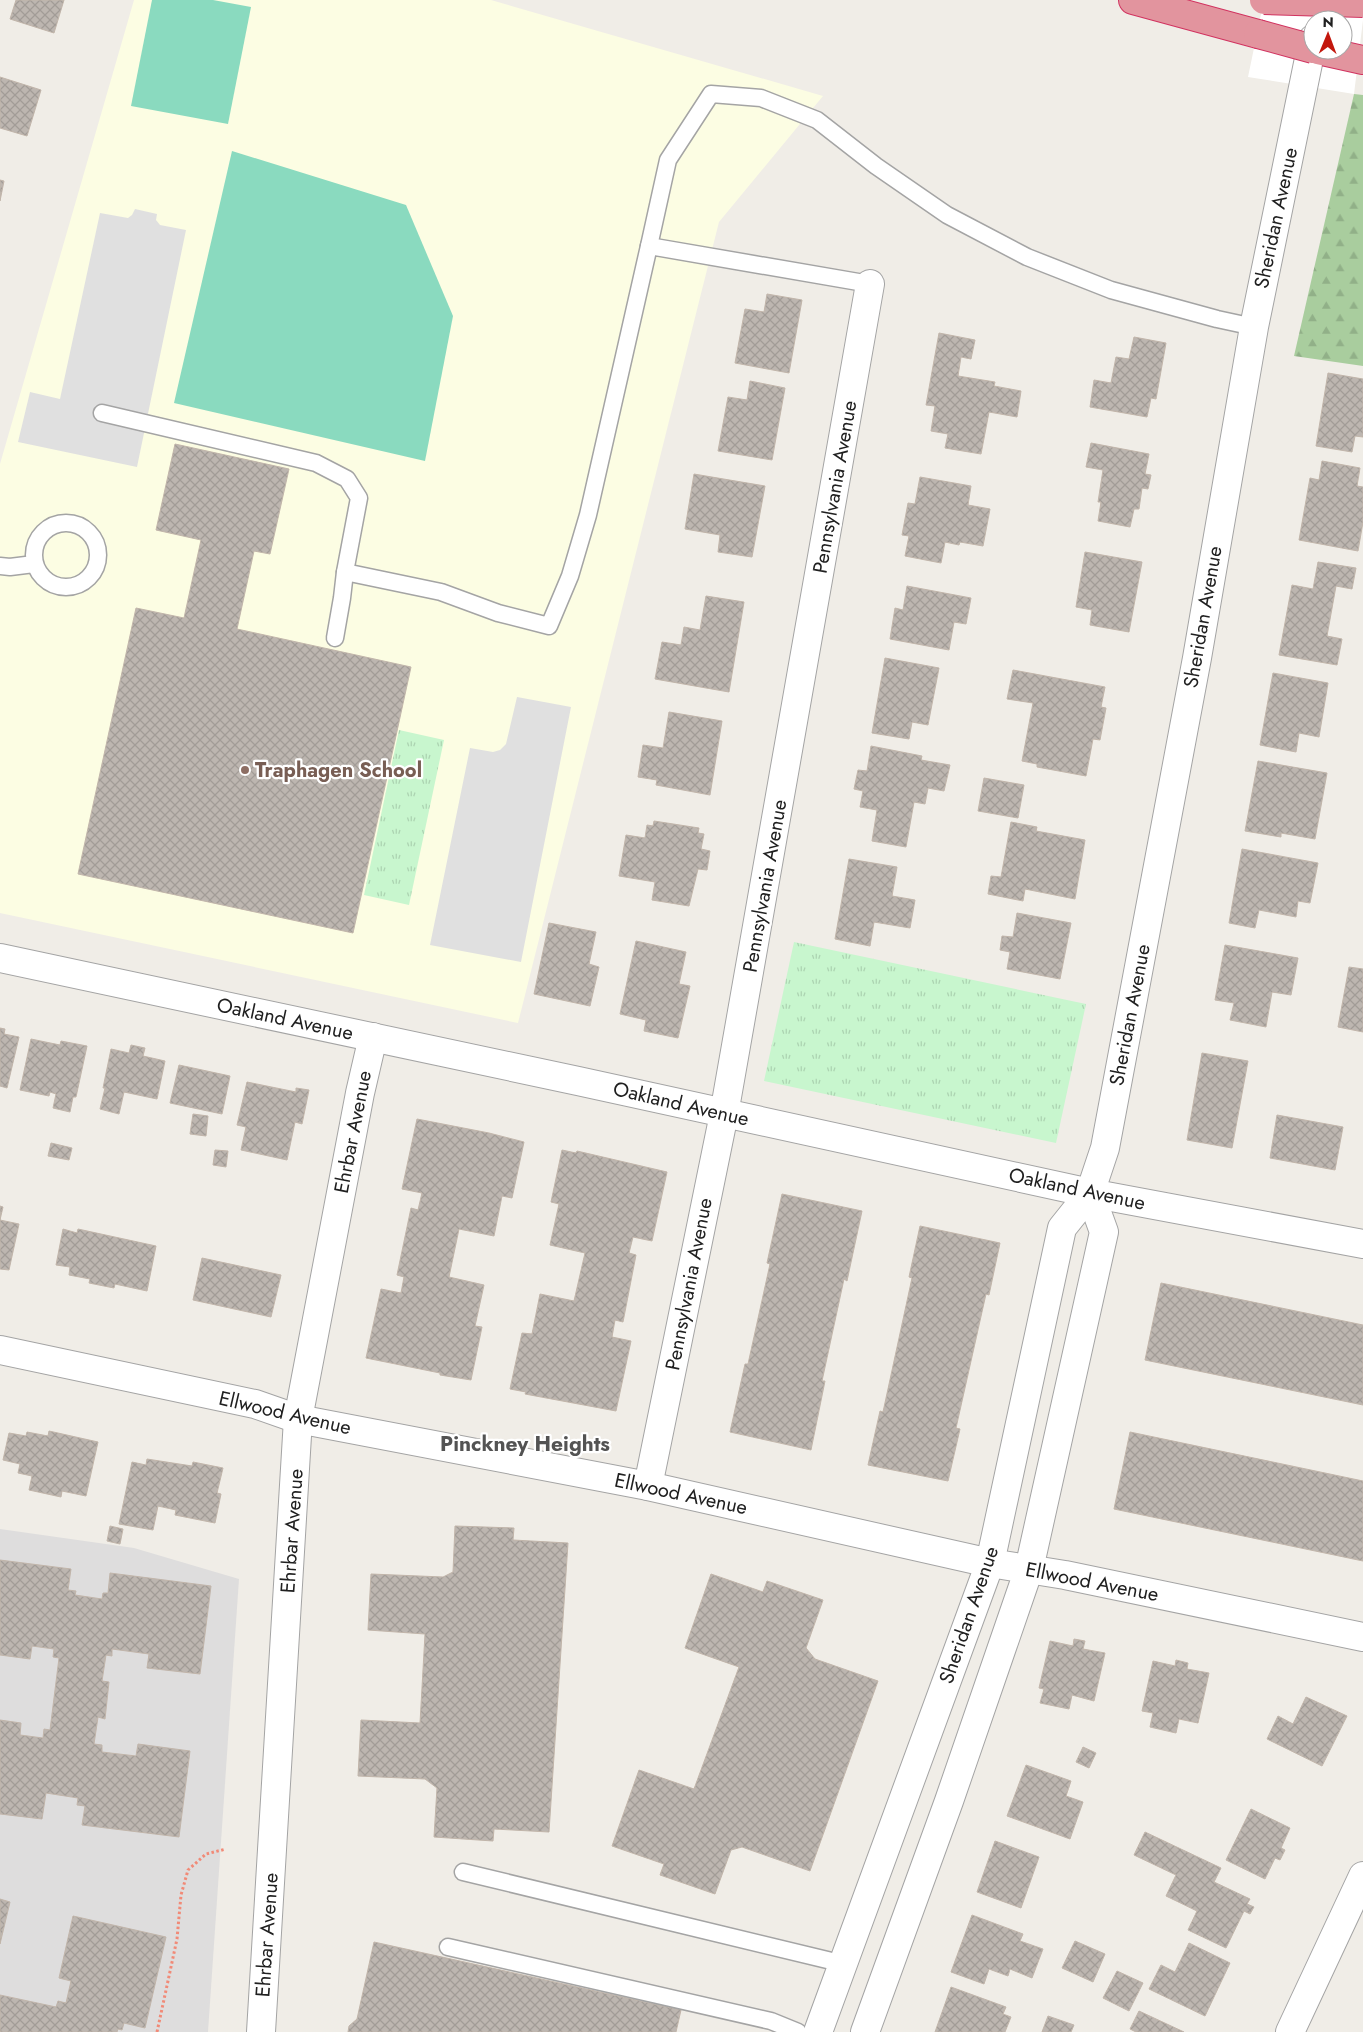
<svg xmlns="http://www.w3.org/2000/svg" width="1363" height="2032" font-family="Jost,sans-serif">
<style>
.residential{fill:#dedddd}
.education{fill:#fcfde3}
.forest{fill:url(#forest-firs)}
.park{fill:url(#park-tufts)}
.pitch{fill:#8adabf}
.parking{fill:#e0e0e0}
.pier{fill:#fff;fill-rule:evenodd}
.building{fill:url(#building-cross-hatch);stroke:#c1b5aa}
.lines{fill:none;stroke-linecap:round;stroke-linejoin:round}
.service-casing{stroke:#a4a4a4;stroke-width:19}
.minor-casing{stroke:#a4a4a4;stroke-width:30}
.tertiary-casing{stroke:#a4a4a4;stroke-width:30}
.motorway-casing{stroke:#d1325f;stroke-width:30}
.path{stroke:#f18a77;stroke-width:3;stroke-dasharray:2.5 2.5;stroke-linecap:butt}
.service{stroke:#fff;stroke-width:16}
.minor{stroke:#fff;stroke-width:28}
.tertiary{stroke:#fff;stroke-width:28}
.motorway{stroke:#e2949e;stroke-width:28}
.motorway-bridge-casing{stroke:#d1325f;stroke-width:30;stroke-linecap:butt}
.motorway-bridge{stroke:#e2949e;stroke-width:28}
.education-dot{fill:#8d6e63;stroke:#fff;stroke-width:2}
.labels{text-anchor:middle;dominant-baseline:central;stroke-width:4.5;stroke-linejoin:round;paint-order:stroke}
.street-label{font-size:20px;fill:#202020;stroke:#fff}
.education-label{font-size:20px;font-weight:bold;fill:#785e54;stroke:#fff;text-anchor:start}
.neighbourhood-label{font-size:21px;font-weight:bold;fill:#535353;stroke:#fff}
</style>
<defs>
<pattern id="forest-firs" width="22" height="20" patternUnits="userSpaceOnUse" patternTransform="scale(1.25)"><rect width="22" height="20" fill="#a9cd9e"/><path d="M5 1l3.5 6h-7zM16 11l3.5 6h-7z" fill="#91b088"/></pattern>
<pattern id="park-tufts" width="24" height="20" patternUnits="userSpaceOnUse" patternTransform="scale(1.25)"><rect width="24" height="20" fill="#c8f6ce"/><path d="M3 7l-1-3M5 7V3M7 7l1-3M15 17l-1-3M17 17v-4M19 17l1-3" fill="none" stroke="#acd3b1"/></pattern>
<pattern id="building-cross-hatch" width="8" height="8" patternUnits="userSpaceOnUse" patternTransform="scale(1.25)"><rect width="8" height="8" fill="#bdb6b0"/><path d="M0 0l8 8M0 8l8-8" fill="none" stroke="#a29c97"/></pattern>
</defs>
<rect width="100%" height="100%" fill="#f0ede7"/>
<polygon class="residential" points="0,1529 134,1548 239,1579 208,2032 0,2032"/>
<polygon class="education" points="134,0 491,0 823,96 719,222 518,1023 0,913 0,464"/>
<polygon class="forest" points="1354,94 1363,95 1363,366 1294,356"/>
<g class="park">
<polygon points="399,730 444,740 409,905 364,895"/>
<polygon points="794,942 1086,1004 1056,1143 764,1081"/>
</g>
<g class="pitch">
<polygon points="152,0 213,0 251,7 228,124 131,106"/>
<polygon points="232,151 406,205 453,316 425,461 174,403"/>
</g>
<g class="parking">
<polygon points="135,209 157,214 156,220 160,225 186,230 137,467 18,442 30,392 60,399 100,213 128,218 132,215"/>
<polygon points="517,697 571,707 521,962 430,945 470,748 493,752 500,750 506,744"/>
</g>
<path class="pier" d="M 1264,0 L 1363,0 L 1363,20 L 1354,94 L 1248,77 ZM 1313,20 L 1343,20 L 1343,50 L 1313,50 Z"/>
<g class="building">
<polygon points="16,0 64,0 54,33 10,19"/>
<polygon points="0,77 41,90 27,136 0,128"/>
<polygon points="0,180 4,181 0,201"/>
<polygon points="767,294 802,300 789,373 735,363 745,309 764,312"/>
<polygon points="939,333 975,340 971,359 961,357 958,376 995,382 994,386 1021,391 1017,417 989,412 981,454 945,448 948,434 931,431 935,406 926,405"/>
<polygon points="1134,337 1166,343 1156,399 1151,398 1147,417 1090,407 1094,380 1111,383 1116,357 1129,359"/>
<polygon points="1328,373 1363,379 1363,437 1355,436 1352,452 1316,446"/>
<polygon points="750,381 785,388 772,460 718,451 728,397 747,400"/>
<polygon points="1091,443 1149,454 1145,474 1151,475 1148,489 1142,488 1139,509 1134,509 1130,527 1098,521 1101,502 1098,502 1103,470 1086,467"/>
<polygon points="175,444 289,469 270,554 254,551 237,629 411,667 353,933 78,874 136,608 184,618 201,540 156,530"/>
<polygon points="1322,461 1360,468 1357,486 1363,487 1363,522 1358,551 1299,540 1310,478 1319,480"/>
<polygon points="694,474 765,486 752,557 718,552 720,535 685,529"/>
<polygon points="920,477 971,486 968,505 990,509 983,546 960,542 959,545 945,542 941,563 905,556 909,536 902,535 908,503 915,504"/>
<polygon points="1085,552 1142,562 1129,632 1090,625 1092,610 1076,607"/>
<polygon points="1318,562 1356,568 1352,589 1336,586 1327,636 1342,639 1337,665 1279,655 1292,585 1313,589"/>
<polygon points="907,586 971,598 966,624 954,622 949,650 890,639 895,608 903,610"/>
<polygon points="706,596 744,602 729,692 655,679 662,642 681,645 684,627 700,630"/>
<polygon points="885,658 939,668 928,725 912,722 909,739 872,733"/>
<polygon points="1013,670 1105,687 1101,707 1106,708 1100,740 1093,739 1086,776 1037,767 1037,764 1022,761 1033,703 1007,699"/>
<polygon points="1273,673 1328,683 1319,737 1299,733 1296,752 1260,745"/>
<polygon points="669,712 722,721 710,795 656,785 657,780 638,777 643,745 663,748"/>
<polygon points="871,746 922,756 921,760 950,765 944,791 928,788 925,804 914,802 906,847 872,841 877,810 860,807 863,791 854,789 858,770 867,771"/>
<polygon points="1258,761 1327,773 1315,839 1281,833 1281,837 1245,831"/>
<polygon points="984,778 1024,785 1018,818 978,811"/>
<polygon points="654,821 699,828 698,833 704,834 701,849 710,851 707,870 698,869 689,906 652,900 655,882 619,876 626,835 645,838 647,825 653,826"/>
<polygon points="1011,822 1037,827 1036,831 1085,840 1075,899 1025,889 1023,901 988,894 991,876 1001,877"/>
<polygon points="1242,849 1318,863 1310,903 1298,901 1296,917 1259,910 1255,928 1229,923"/>
<polygon points="849,859 897,867 892,896 915,900 910,928 874,922 870,946 835,939"/>
<polygon points="1017,913 1071,923 1060,979 1007,969 1010,952 1000,950 1002,936 1013,937"/>
<polygon points="549,923 596,932 589,964 599,967 590,1006 534,994"/>
<polygon points="636,941 686,952 679,984 690,986 678,1038 644,1031 646,1020 620,1014"/>
<polygon points="1225,945 1298,958 1291,995 1272,992 1266,1027 1230,1020 1234,1003 1215,1000"/>
<polygon points="1349,967 1363,969 1363,1032 1338,1027"/>
<polygon points="0,1028 5,1029 4,1034 19,1037 7,1088 0,1086"/>
<polygon points="31,1039 60,1045 61,1041 87,1046 76,1097 73,1097 70,1112 53,1108 56,1094 50,1092 49,1096 20,1090"/>
<polygon points="131,1045 145,1048 143,1056 165,1061 157,1099 124,1092 119,1114 100,1109 105,1088 103,1088 111,1049 129,1053"/>
<polygon points="1202,1053 1248,1061 1232,1148 1187,1140"/>
<polygon points="179,1065 230,1076 222,1114 170,1103"/>
<polygon points="247,1082 296,1092 296,1088 309,1090 302,1124 295,1122 287,1160 241,1150 246,1127 237,1125"/>
<polygon points="193,1114 208,1116 206,1136 190,1134"/>
<polygon points="1277,1115 1343,1127 1335,1170 1270,1158"/>
<polygon points="417,1119 489,1133 524,1142 512,1198 502,1196 494,1236 459,1229 449,1277 484,1285 475,1326 482,1327 471,1380 440,1375 440,1373 366,1358 381,1289 401,1293 404,1277 397,1275 411,1208 418,1210 422,1193 402,1189"/>
<polygon points="51,1143 72,1148 69,1160 48,1156"/>
<polygon points="215,1150 228,1151 226,1167 213,1165"/>
<polygon points="562,1150 576,1153 577,1151 667,1172 652,1241 633,1237 629,1253 636,1255 623,1322 615,1320 612,1337 631,1341 616,1411 525,1394 526,1392 510,1389 522,1333 532,1334 540,1294 574,1301 585,1253 550,1245 559,1204 551,1202"/>
<polygon points="782,1194 862,1211 847,1281 844,1279 822,1381 825,1381 811,1450 730,1432 745,1364 748,1364 770,1264 767,1263"/>
<polygon points="0,1206 3,1207 0,1220 19,1224 9,1270 0,1269"/>
<polygon points="920,1226 1000,1243 989,1295 986,1294 956,1428 960,1429 948,1481 868,1465 880,1411 883,1412 912,1278 909,1277"/>
<polygon points="63,1229 77,1233 78,1229 156,1246 147,1291 115,1284 114,1288 89,1283 90,1279 69,1275 70,1267 56,1265"/>
<polygon points="202,1258 281,1275 271,1317 193,1300"/>
<polygon points="1161,1283 1363,1325 1363,1405 1145,1360"/>
<polygon points="49,1431 98,1442 86,1496 62,1491 61,1497 29,1490 32,1476 18,1473 20,1464 3,1460 9,1433 26,1436 27,1432 48,1436"/>
<polygon points="1130,1432 1363,1481 1363,1561 1114,1509"/>
<polygon points="147,1459 192,1466 193,1462 223,1468 217,1493 221,1494 215,1523 175,1515 176,1510 158,1506 153,1530 119,1524 132,1462 146,1465"/>
<polygon points="110,1526 123,1529 120,1544 107,1541"/>
<polygon points="455,1526 514,1528 513,1540 568,1543 549,1832 494,1829 493,1841 434,1837 437,1788 425,1779 358,1776 361,1720 420,1723 425,1634 368,1630 371,1574 443,1577 453,1572"/>
<polygon points="0,1560 71,1569 68,1590 76,1591 75,1595 102,1599 103,1593 108,1593 110,1573 211,1586 200,1674 147,1668 149,1654 112,1649 112,1656 106,1655 102,1681 109,1682 105,1719 98,1717 94,1744 102,1745 102,1752 136,1756 138,1744 190,1751 179,1837 82,1825 85,1806 77,1805 78,1798 46,1793 42,1819 0,1814 0,1720 21,1723 20,1735 43,1738 44,1729 50,1730 59,1658 53,1657 54,1649 32,1646 30,1659 0,1655"/>
<polygon points="711,1574 763,1592 767,1581 823,1600 806,1648 815,1659 878,1681 810,1871 742,1847 731,1850 715,1894 660,1875 664,1864 612,1846 639,1770 694,1789 739,1667 685,1648"/>
<polygon points="1074,1639 1085,1641 1083,1649 1105,1653 1094,1701 1072,1695 1069,1709 1040,1703 1044,1689 1039,1688 1050,1641 1073,1646"/>
<polygon points="1176,1660 1188,1663 1187,1669 1209,1673 1198,1723 1179,1719 1176,1733 1150,1727 1153,1713 1142,1711 1153,1661 1175,1666"/>
<polygon points="1306,1697 1347,1716 1322,1766 1267,1739 1278,1716 1293,1724"/>
<polygon points="1083,1747 1096,1753 1089,1768 1076,1762"/>
<polygon points="1026,1765 1071,1781 1066,1796 1083,1802 1070,1839 1007,1816"/>
<polygon points="1251,1809 1290,1828 1281,1848 1285,1850 1280,1860 1275,1858 1265,1879 1226,1860"/>
<polygon points="1145,1832 1221,1868 1214,1882 1250,1899 1247,1904 1254,1907 1250,1914 1244,1911 1226,1948 1188,1930 1197,1911 1166,1896 1176,1875 1134,1855"/>
<polygon points="995,1841 1039,1857 1021,1908 977,1892"/>
<polygon points="0,1899 10,1902 0,1944"/>
<polygon points="972,1915 1023,1934 1020,1941 1043,1949 1032,1978 1010,1969 1008,1976 989,1969 984,1984 951,1972"/>
<polygon points="73,1916 166,1937 145,2028 124,2023 122,2030 118,2029 117,2032 0,2032 0,1995 56,2007 58,2001 66,2003 71,1981 59,1978"/>
<polygon points="1075,1941 1105,1954 1093,1982 1062,1968"/>
<polygon points="374,1942 681,2010 676,2032 348,2032 349,2026 357,2019"/>
<polygon points="1189,1943 1230,1963 1205,2016 1149,1989 1161,1965 1175,1972"/>
<polygon points="1117,1971 1143,1983 1129,2011 1103,1998"/>
<polygon points="951,1987 1006,2007 1003,2014 1011,2017 1005,2032 935,2032"/>
<polygon points="1139,2011 1184,2032 1136,2032 1130,2029"/>
<polygon points="1048,2016 1074,2025 1071,2032 1042,2032"/>
</g>
<g class="lines">
<defs>
<g id="service">
<polyline points="649,246 668,160 711,94 761,98 817,120 876,166 947,215 1027,257 1111,290 1217,319 1254,327"/>
<polyline points="102,413 316,463 347,479 359,498 345,572 441,592 498,613 549,626 570,576 588,515 649,246 870,284"/>
<circle cx="66" cy="555" r="32"/>
<polyline points="0,566 10,567 34,564"/>
<polyline points="335,638 342,598 345,572"/>
<polyline points="463,1872 844,1964"/>
<polyline points="448,1947 771,2021 798,2032"/>
</g>
<g id="minor">
<polyline points="0,958 578,1081 1090,1193 1363,1244"/>
<polyline points="0,1350 255,1404 298,1419 648,1486 990,1563 1065,1575 1363,1637"/>
<polyline points="648,1486 724,1114 870,284"/>
<polyline points="261,2032 298,1419 360,1093 373,1037"/>
<polyline points="1290,2032 1363,1876"/>
</g>
<g id="tertiary">
<polyline points="818,2032 990,1563 1062,1228 1090,1193 1105,1148 1197,658 1254,327 1313,39"/>
<polyline points="865,2032 949,1801 1029,1569 1104,1232 1090,1193"/>
</g>
<g id="motorway">
<polyline points="1133,0 1258,34"/>
<polyline points="1318,50 1363,60"/>
</g>
</defs>
<use href="#service" class="service-casing"/>
<use href="#minor" class="minor-casing"/>
<use href="#tertiary" class="tertiary-casing"/>
<use href="#motorway" class="motorway-casing"/>
<polyline class="path" points="157,2032 177,1939 181,1895 188,1870 206,1854 226,1849"/>
<use href="#service" class="service"/>
<use href="#minor" class="minor"/>
<use href="#tertiary" class="tertiary"/>
<use href="#motorway" class="motorway"/>
<defs>
<g id="motorway-bridge">
<polyline points="1264,0 1363,3"/>
<polyline points="1258,34 1313,49"/>
</g>
</defs>
<use href="#motorway-bridge" class="motorway-bridge-casing"/>
<use href="#motorway-bridge" class="motorway-bridge"/>
</g>
<circle class="education-dot" cx="245" cy="770" r="5"/>
<g class="labels">
<g class="street-label">
<text transform="translate(1276 218) rotate(-78)">Sheridan Avenue</text>
<text transform="translate(835 487) rotate(-80)">Pennsylvania Avenue</text>
<text transform="translate(1203 617) rotate(-80)">Sheridan Avenue</text>
<text transform="translate(765 886) rotate(-80)">Pennsylvania Avenue</text>
<text transform="translate(1130 1015) rotate(-79)">Sheridan Avenue</text>
<text transform="translate(285 1019) rotate(12)">Oakland Avenue</text>
<text transform="translate(681 1104) rotate(13)">Oakland Avenue</text>
<text transform="translate(353 1132) rotate(-79)">Ehrbar Avenue</text>
<text transform="translate(1077 1189) rotate(12)">Oakland Avenue</text>
<text transform="translate(689 1284) rotate(-79)">Pennsylvania Avenue</text>
<text transform="translate(285 1413) rotate(13)">Ellwood Avenue</text>
<text transform="translate(681 1494) rotate(12)">Ellwood Avenue</text>
<text transform="translate(292 1531) rotate(-86)">Ehrbar Avenue</text>
<text transform="translate(1092 1582) rotate(11)">Ellwood Avenue</text>
<text transform="translate(969 1615) rotate(-71)">Sheridan Avenue</text>
<text transform="translate(267 1935) rotate(-86)">Ehrbar Avenue</text>
</g>
<g class="education-label">
<text x="255" y="770">Traphagen School</text>
</g>
<g class="neighbourhood-label">
<text x="525" y="1444">Pinckney Heights</text>
</g>
</g>
<g transform="translate(1328 35) rotate(1)"><circle r="24" fill="#ffffff" stroke="#a6a6a6"/>
<path d="M0-4L9 19L0 12L-9 19Z" fill="#c3170d"/>
<text y="-8" font-size="14" font-weight="bold" text-anchor="middle" fill="#202020">N</text>
</g>
</svg>
